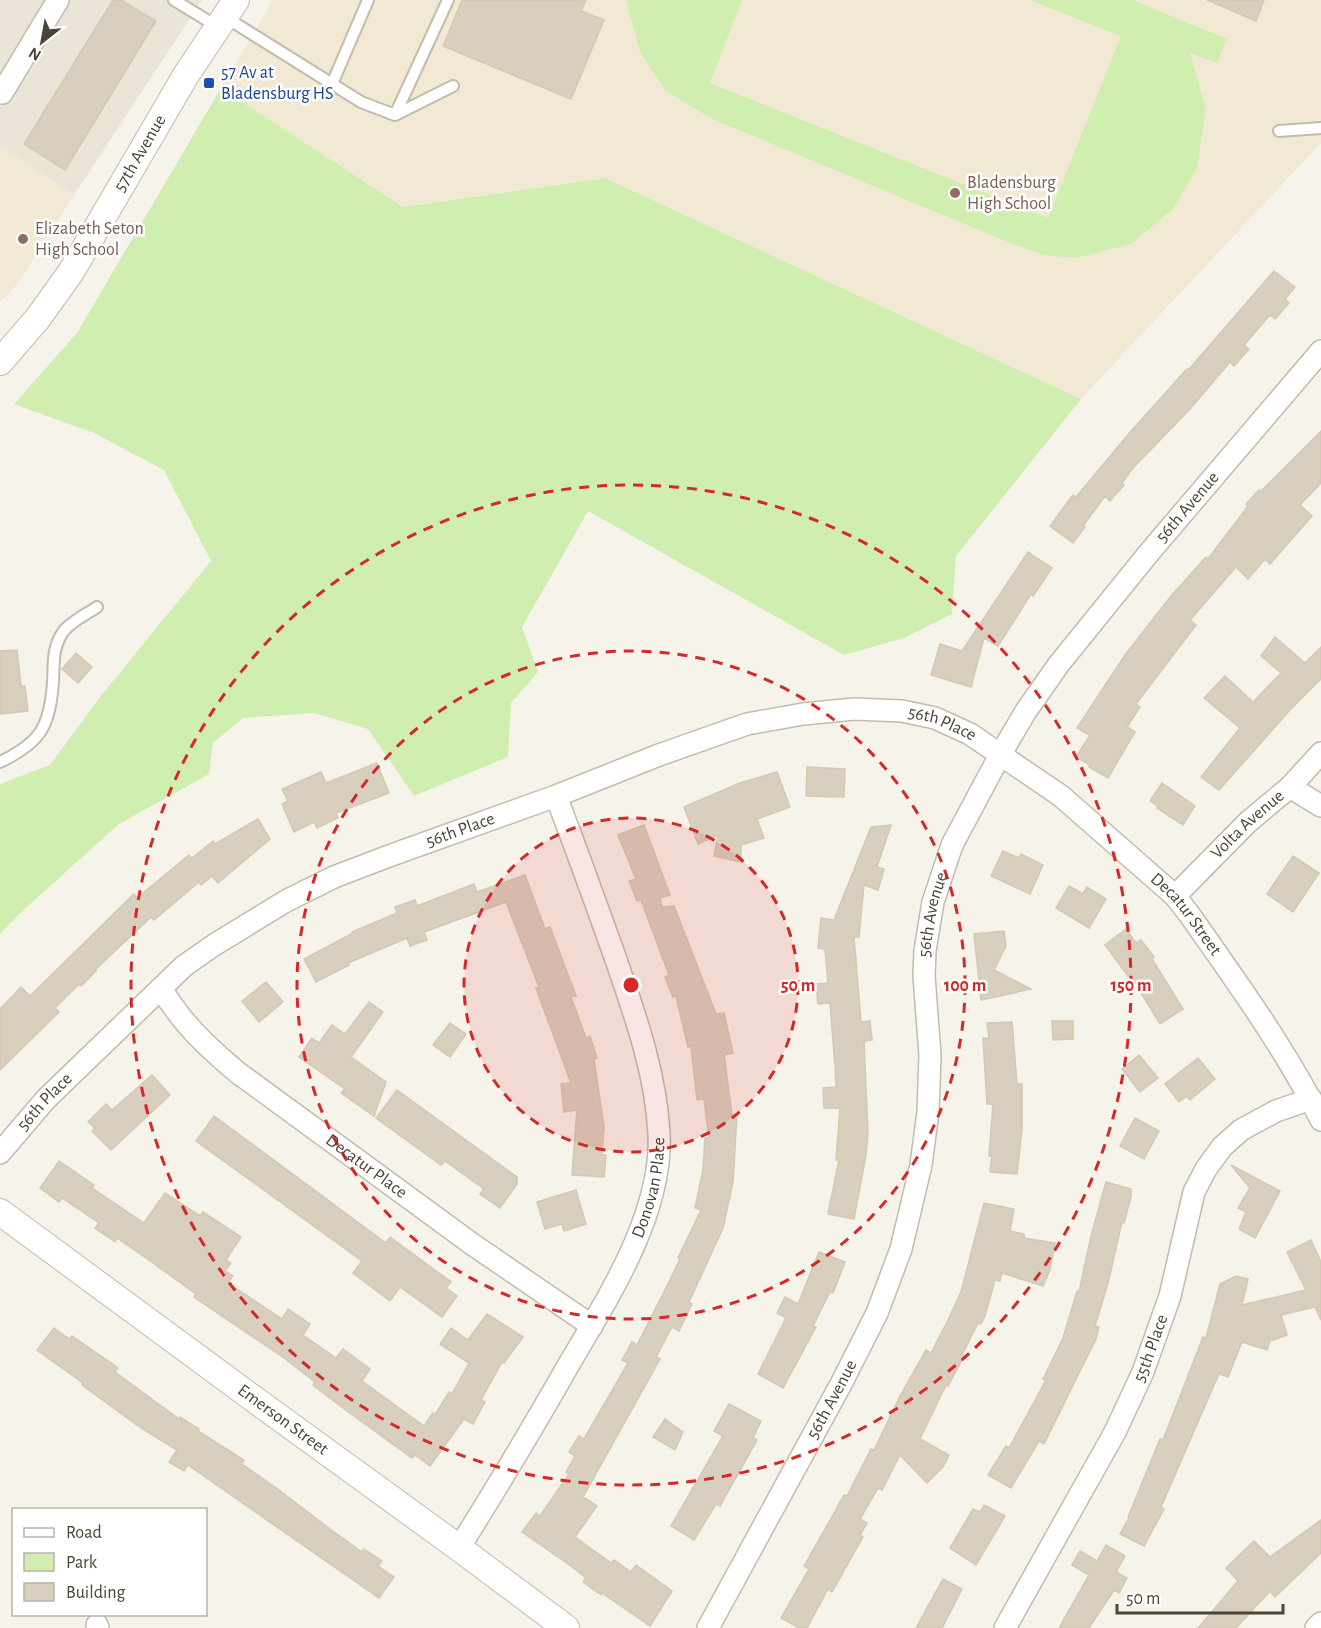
<svg xmlns="http://www.w3.org/2000/svg" width="1321" height="1628" font-family="'Alegreya Sans',sans-serif">
<style>
.residential{fill:#ebe5d8}
.education{fill:#f1e9d4}
.green{fill:#d1eeb1}
.building{fill:#d9cfbf;stroke:#d5c8b1;stroke-width:1.5}
.lines{fill:none;stroke-linecap:round;stroke-linejoin:round}
.service-casing{stroke:#c3bbac;stroke-width:14}
.minor-casing{stroke:#c3bbac;stroke-width:24}
.tertiary-casing{stroke:#c3bbac;stroke-width:28}
.service{stroke:#fff;stroke-width:10}
.minor{stroke:#fff;stroke-width:21}
.tertiary{stroke:#fff;stroke-width:26}
.ring{fill:none;stroke:#d62828;stroke-width:3;stroke-dasharray:10 8}
.transit-dot{fill:#1a4fb4;stroke:#fff;stroke-width:2}
.education-dot{fill:#8d6e63;stroke:#fff;stroke-width:2}
.labels{text-anchor:middle;dominant-baseline:central;stroke-width:5;stroke-linejoin:round;paint-order:stroke}
.transit-label{font-size:18px;fill:#164399;stroke:#fff;text-anchor:start}
.street-label{font-size:18px;fill:#4c4437;stroke:#fff}
.education-label{font-size:18px;fill:#785e54;stroke:#fff;text-anchor:start}
.centre{fill:#d62828;stroke:#fff;stroke-width:3}
.ring-label{font-size:18px;text-anchor:middle;font-weight:bold;fill:#d62828;stroke:#fff;stroke-width:5;stroke-linejoin:round;paint-order:stroke}
</style>
<rect width="100%" height="100%" fill="#f6f3eb"/>
<polygon class="residential" points="0,0 202,0 74,195 0,146"/>
<g class="education">
<polygon points="273,0 1321,0 1321,143 1081,399 605,178 403,207 221,88"/>
<polygon points="0,146 74,195 18,283 0,302"/>
</g>
<g class="green">
<polygon points="626,0 742,0 710,83 1048,218 1121,36 1030,0 1133,0 1227,39 1217,63 1190,53 1206,109 1197,167 1174,208 1131,244 1077,258 1043,255 1015,245 712,119 666,91 640,52"/>
<polygon points="221,88 403,207 605,178 1081,399 956,556 952,614 904,638 844,655 588,511 522,627 538,672 511,703 508,757 414,796 368,729 314,713 243,718 213,743 209,774 119,824 18,915 0,934 0,784 50,765 100,697 211,561 164,470 94,433 14,404 77,333"/>
</g>
<g class="building">
<polygon points="113,0 121,0 156,21 65,170 24,144"/>
<polygon points="462,0 586,0 581,11 604,20 571,99 443,46"/>
<polygon points="1207,0 1264,0 1256,21"/>
<polygon points="1274,271 1295,287 1285,299 1289,303 1275,319 1270,315 1244,345 1249,349 1234,366 1230,362 1190,409 1133,468 1122,483 1124,485 1110,501 1105,496 1083,526 1085,527 1073,543 1050,526 1073,495 1076,497 1132,430 1186,370 1190,368"/>
<polygon points="1321,431 1321,483 1300,505 1312,516 1270,564 1265,559 1248,579 1236,567 1190,620 1196,625 1136,704 1140,707 1127,727 1135,732 1108,778 1089,767 1090,765 1076,757 1090,735 1077,728 1125,655 1171,596 1206,557 1208,559 1248,506 1246,504 1259,490 1261,491"/>
<polygon points="1028,552 1052,568 1033,596 1031,594 998,646 984,638 971,687 931,675 940,644 962,651"/>
<polygon points="1275,637 1305,663 1321,647 1321,679 1290,710 1219,790 1201,777 1240,728 1204,698 1225,676 1253,702 1281,673 1261,656"/>
<polygon points="17,650 21,686 25,686 28,711 0,714 0,651"/>
<polygon points="76,653 92,667 78,683 62,669"/>
<polygon points="377,763 389,793 336,813 338,818 317,828 314,822 294,832 282,804 288,801 282,789 321,772 326,783"/>
<polygon points="807,767 845,769 844,797 806,796"/>
<polygon points="777,772 790,807 757,819 764,838 741,845 741,862 714,856 718,835 698,844 684,807 740,783"/>
<polygon points="1162,783 1195,806 1183,825 1157,808 1159,807 1150,801"/>
<polygon points="258,819 270,839 218,883 212,876 201,885 199,882 154,920 151,917 95,970 96,971 81,986 79,984 55,1008 59,1012 0,1070 0,1009 21,987 30,996 134,894 137,898 189,855 192,858 213,841 215,844"/>
<polygon points="644,825 670,895 660,898 662,907 674,906 716,1014 724,1013 733,1053 724,1055 732,1115 737,1114 733,1182 723,1228 689,1302 692,1304 679,1331 672,1327 656,1357 660,1359 583,1497 597,1506 575,1537 611,1563 614,1560 631,1572 636,1565 672,1591 650,1626 602,1593 601,1595 583,1582 586,1578 571,1566 522,1532 536,1513 540,1516 569,1474 566,1472 575,1456 569,1452 579,1436 584,1439 628,1363 622,1360 632,1342 637,1345 670,1280 680,1259 678,1258 701,1210 695,1208 703,1170 705,1138 709,1138 704,1099 697,1100 691,1046 688,1047 676,996 673,997 665,977 669,975 641,900 637,901 629,881 636,879 618,835"/>
<polygon points="891,825 877,867 884,869 878,890 864,885 859,937 854,937 861,1022 870,1021 872,1040 864,1041 868,1133 866,1155 854,1219 828,1214 839,1160 836,1160 840,1108 824,1108 823,1088 836,1087 835,1066 830,1003 818,1004 816,984 828,983 825,949 818,948 821,918 834,920 871,827"/>
<polygon points="1003,851 1019,858 1021,854 1043,865 1030,894 991,876"/>
<polygon points="1293,856 1319,873 1293,912 1267,894"/>
<polygon points="525,875 545,929 550,927 576,996 571,997 586,1038 590,1036 597,1058 594,1059 604,1127 602,1155 606,1155 604,1177 572,1175 577,1110 564,1112 561,1084 571,1083 536,988 539,987 506,902 424,932 427,940 410,946 407,938 348,963 349,965 316,982 304,959 353,933 352,932 397,913 395,907 415,900 417,906 474,884 477,892"/>
<polygon points="1069,886 1083,894 1087,887 1106,899 1089,928 1056,908"/>
<polygon points="1126,929 1136,943 1141,940 1154,957 1152,959 1183,1009 1160,1024 1130,975 1128,976 1105,945"/>
<polygon points="1004,931 1006,946 994,970 1031,989 981,1000 974,934"/>
<polygon points="266,982 283,1002 259,1022 242,1001"/>
<polygon points="369,1002 383,1012 351,1057 386,1082 374,1116 341,1093 345,1089 299,1057 312,1038 319,1043 332,1025 345,1034"/>
<polygon points="1052,1021 1073,1021 1073,1039 1053,1040"/>
<polygon points="1012,1022 1017,1084 1022,1084 1022,1130 1017,1174 990,1172 992,1156 989,1156 993,1104 987,1104 983,1038 989,1038 987,1023"/>
<polygon points="450,1023 466,1034 450,1057 433,1045"/>
<polygon points="1139,1055 1158,1078 1140,1092 1122,1069"/>
<polygon points="1198,1058 1215,1079 1190,1100 1187,1096 1179,1102 1165,1084"/>
<polygon points="152,1075 170,1095 111,1150 92,1131 95,1128 88,1122 106,1104 112,1110"/>
<polygon points="397,1090 517,1177 517,1184 500,1208 480,1194 484,1189 445,1161 441,1165 376,1118"/>
<polygon points="214,1116 386,1243 390,1237 451,1282 446,1288 457,1296 442,1317 400,1287 390,1301 353,1273 362,1261 196,1141"/>
<polygon points="1135,1118 1159,1131 1144,1159 1120,1146"/>
<polygon points="59,1161 94,1185 92,1188 144,1223 165,1193 200,1216 203,1212 241,1237 226,1260 231,1263 225,1271 233,1276 228,1283 282,1319 288,1309 310,1324 303,1335 336,1358 343,1349 370,1369 362,1381 424,1426 433,1413 435,1415 449,1392 452,1394 469,1363 440,1344 451,1328 468,1340 487,1314 523,1337 504,1363 502,1362 481,1400 485,1402 473,1424 464,1419 430,1466 415,1455 412,1458 347,1411 313,1385 315,1382 284,1358 194,1297 196,1294 146,1258 117,1238 115,1242 95,1228 99,1223 62,1198 59,1202 40,1188"/>
<polygon points="1231,1165 1280,1191 1255,1238 1239,1229 1246,1212 1238,1208 1250,1188"/>
<polygon points="1106,1182 1131,1189 1131,1197 1124,1223 1122,1222 1108,1283 1095,1326 1099,1327 1096,1339 1044,1444 1039,1441 1011,1488 988,1475 1006,1446 1009,1448 1046,1380 1043,1379 1063,1338 1077,1291 1079,1292 1091,1236"/>
<polygon points="576,1190 586,1224 564,1231 562,1224 545,1229 537,1202"/>
<polygon points="984,1203 1014,1209 1010,1231 1024,1234 1024,1238 1055,1243 1050,1270 1043,1286 1002,1273 1000,1281 995,1280 985,1316 981,1324 978,1323 962,1355 964,1356 948,1386 946,1385 920,1439 949,1455 943,1467 927,1483 900,1455 882,1490 878,1488 860,1519 867,1523 860,1535 863,1537 832,1592 828,1589 807,1628 799,1628 781,1618 809,1569 804,1566 829,1522 844,1495 847,1496 871,1449 874,1450 900,1396 926,1350 931,1353 948,1320 961,1292"/>
<polygon points="1311,1240 1321,1262 1321,1320 1315,1307 1281,1315 1287,1335 1270,1341 1267,1350 1242,1342 1228,1377 1220,1374 1218,1376 1161,1507 1164,1509 1144,1546 1120,1534 1129,1518 1128,1517 1160,1439 1163,1440 1203,1337 1206,1338 1220,1284 1236,1276 1248,1279 1242,1305 1306,1290 1287,1252"/>
<polygon points="819,1252 845,1262 833,1293 830,1292 813,1326 816,1327 783,1388 758,1374 786,1318 777,1313 785,1297 798,1304"/>
<polygon points="54,1328 69,1339 72,1336 118,1368 115,1372 179,1419 180,1417 199,1429 198,1431 244,1460 242,1464 279,1490 330,1529 362,1552 364,1549 382,1561 378,1566 394,1577 379,1598 188,1465 184,1471 169,1462 177,1450 141,1428 82,1385 83,1383 37,1350"/>
<polygon points="729,1404 761,1421 753,1438 757,1440 720,1506 716,1504 694,1540 671,1526 723,1436 714,1431"/>
<polygon points="665,1419 683,1432 675,1450 653,1437"/>
<polygon points="984,1505 1005,1516 976,1565 950,1548 973,1509 980,1512"/>
<polygon points="1321,1520 1321,1553 1275,1597 1270,1591 1236,1628 1198,1628 1238,1581 1226,1568 1254,1541 1270,1557"/>
<polygon points="1106,1545 1125,1556 1116,1572 1127,1578 1119,1593 1114,1590 1089,1628 1059,1628 1089,1575 1072,1565 1080,1551 1097,1561"/>
<polygon points="943,1579 962,1589 942,1628 916,1628"/>
</g>
<g class="lines">
<defs>
<g id="service">
<polyline points="174,0 218,27"/>
<polyline points="225,17 361,102 395,115 453,86"/>
<polyline points="332,84 368,0"/>
<polyline points="395,115 448,0"/>
<polyline points="1279,131 1321,128"/>
<path d="M 0,762 C 40,743 50,727 53,682 C 54,664 52,648 63,632 C 70,622 87,614 97,607"/>
</g>
<g id="minor">
<polyline points="2,93 58,0"/>
<polyline points="1290,787 1321,806"/>
<path id="s1" d="M 1175,896 L 1248,822 L 1290,787 L 1321,753"/>
<path id="s2" d="M 161,988 C 181,1022 206,1046 237,1072 L 472,1244 L 592,1326"/>
<path id="s3" d="M 0,1153 L 46,1099 L 184,966 L 214,945 L 286,901 L 334,877 L 389,856 L 556,796 L 659,755 L 747,724 L 803,714 L 854,709 L 902,711 L 935,718 L 970,734 L 1061,796 L 1175,896 L 1189,914 C 1236,981 1285,1048 1321,1120"/>
<path id="s4" d="M 459,1548 C 497,1487 534,1426 569,1364 C 608,1298 663,1213 659,1134 C 656,1072 634,1012 614,954 C 595,901 576,848 556,796"/>
<polyline points="97,1625 98,1628"/>
<path id="s5" d="M 708,1628 L 841,1384 L 877,1313 L 901,1249 L 921,1165 L 928,1112 L 930,1055 L 924,976 L 925,951 L 933,902 L 952,845 L 1000,755 L 1026,711 L 1059,664 L 1148,554 L 1321,351"/>
<path id="s6" d="M 1005,1628 L 1115,1432 L 1143,1372 L 1170,1296 L 1194,1192 L 1206,1169 L 1222,1147 L 1241,1130 L 1276,1111 L 1311,1099"/>
<polyline points="1316,1628 1321,1623"/>
</g>
<g id="tertiary">
<path id="s7" d="M 0,362 L 38,318 L 71,272 L 186,75 L 236,0"/>
<path id="s8" d="M 0,1212 L 258,1402 L 459,1548 L 566,1628"/>
</g>
</defs>
<use href="#service" class="service-casing"/>
<use href="#minor" class="minor-casing"/>
<use href="#tertiary" class="tertiary-casing"/>
<use href="#service" class="service"/>
<use href="#minor" class="minor"/>
<use href="#tertiary" class="tertiary"/>
</g>
<circle cx="631" cy="985" r="167" fill="#d62828" fill-opacity=".12"/>
<g class="ring">
<circle cx="631" cy="985" r="167"/>
<circle cx="631" cy="985" r="334"/>
<circle cx="631" cy="985" r="500"/>
</g>
<rect class="transit-dot" x="203" y="77" width="12" height="12" rx="3"/>
<g class="education-dot">
<circle cx="955" cy="193" r="6"/>
<circle cx="23" cy="239" r="6"/>
</g>
<g class="labels">
<g class="transit-label">
<text x="221" y="73">57 Av at<tspan x="221" dy="21">Bladensburg HS</tspan></text>
</g>
<g class="street-label">
<text stroke="none"><textPath href="#s7" startOffset="252">57th Avenue</textPath></text>
<text stroke="none"><textPath href="#s5" startOffset="1250">56th Avenue</textPath></text>
<text stroke="none"><textPath href="#s3" startOffset="1076">56th Place</textPath></text>
<text stroke="none"><textPath href="#s1" startOffset="102">Volta Avenue</textPath></text>
<text stroke="none"><textPath href="#s3" startOffset="572">56th Place</textPath></text>
<text stroke="none"><textPath href="#s5" startOffset="764">56th Avenue</textPath></text>
<text stroke="none"><textPath href="#s3" startOffset="1389">Decatur Street</textPath></text>
<text stroke="none"><textPath href="#s3" startOffset="68">56th Place</textPath></text>
<text stroke="none"><textPath href="#s2" startOffset="274">Decatur Place</textPath></text>
<text stroke="none"><textPath href="#s4" startOffset="410">Donovan Place</textPath></text>
<text stroke="none"><textPath href="#s6" startOffset="316">55th Place</textPath></text>
<text stroke="none"><textPath href="#s5" startOffset="260">56th Avenue</textPath></text>
<text stroke="none"><textPath href="#s8" startOffset="351">Emerson Street</textPath></text>
</g>
<g class="education-label">
<text x="967" y="183">Bladensburg<tspan x="967" dy="21">High School</tspan></text>
<text x="35" y="229">Elizabeth Seton<tspan x="35" dy="21">High School</tspan></text>
</g>
</g>
<circle cx="631" cy="985" r="9" class="centre"/>
<g class="ring-label">
<text x="798" y="991">50 m</text>
<text x="965" y="991">100 m</text>
<text x="1131" y="991">150 m</text>
</g>
<rect x="12" y="1508" width="195" height="108" fill="#ffffff" stroke="#b7b4af" stroke-width="1.5"/>
<rect x="24" y="1528" width="30" height="9" fill="#ffffff" stroke="#b7b4af" stroke-width="1.5"/>
<text x="66" y="1538" font-size="18" fill="#4c4437">Road</text>
<rect x="24" y="1553" width="30" height="18" fill="#d1eeb1" stroke="#b7b4af" stroke-width="1.5"/>
<text x="66" y="1568" font-size="18" fill="#4c4437">Park</text>
<rect x="24" y="1583" width="30" height="18" fill="#d9cfbf" stroke="#b7b4af" stroke-width="1.5"/>
<text x="66" y="1598" font-size="18" fill="#4c4437">Building</text>
<g transform="translate(42 42) rotate(211)" stroke="#ffffff" stroke-width="4.5" paint-order="stroke">
<path d="M0-4.5L10 22L0 15L-10 22Z" fill="#4c4437"/>
<text y="-9" font-size="16" font-weight="bold" text-anchor="middle" fill="#4c4437">N</text>
</g>
<path d="M1117 1604v9h166v-9" fill="none" stroke="#4c4437" stroke-width="3"/>
<text x="1126" y="1604" font-size="18" fill="#4c4437" stroke="#ffffff" stroke-width="4.5" paint-order="stroke">50 m</text>
</svg>
